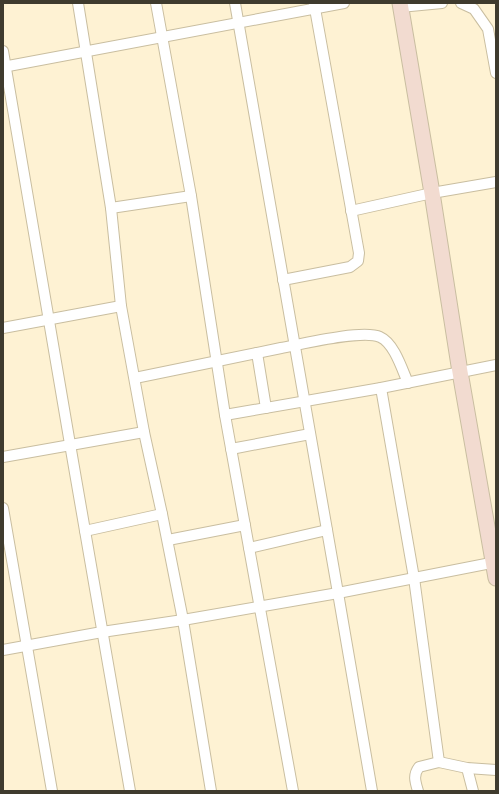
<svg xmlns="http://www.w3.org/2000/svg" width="499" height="794" font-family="Cabin,sans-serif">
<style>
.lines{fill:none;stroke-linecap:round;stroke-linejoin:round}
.street-casing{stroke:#c9bea0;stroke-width:12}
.secondary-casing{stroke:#c9bea0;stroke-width:17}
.street{stroke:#fff;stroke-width:10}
.secondary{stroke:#f2dbd0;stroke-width:15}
</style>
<rect width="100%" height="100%" fill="#fef2d3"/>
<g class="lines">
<defs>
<g id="street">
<polyline points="78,3 111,208 121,306 144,432 162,514 183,620 211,791"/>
<polyline points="156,3 191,196 225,415 293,791"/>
<polyline points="235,3 338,593 372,791"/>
<polyline points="461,3 474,9 488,29 496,73"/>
<polyline points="400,7 442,3"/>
<polyline points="3,51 70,444 130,791"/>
<polyline points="3,67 344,3"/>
<polyline points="111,208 191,196"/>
<polyline points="351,211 432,193 496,182"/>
<polyline points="283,280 350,267 358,261 359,253 314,3"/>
<polyline points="3,328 121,306"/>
<polyline points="257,353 266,408"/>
<path d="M 135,378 C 184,368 232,358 281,348 C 302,344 363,329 380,337 C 394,343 402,369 408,383"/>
<polyline points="381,388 414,578 439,762"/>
<polyline points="225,415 381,388 496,365"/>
<polyline points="231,449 310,434"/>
<polyline points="3,457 144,432"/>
<polyline points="3,508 52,791"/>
<polyline points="85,531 162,514"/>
<polyline points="168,540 245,525"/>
<polyline points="249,548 327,530"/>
<polyline points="3,650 102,632 183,620 338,593 496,562"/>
<polyline points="467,768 473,791"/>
<path d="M 418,791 C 415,781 413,775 419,767 L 439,762 L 467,768 L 496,770"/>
</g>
<polyline id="secondary" points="400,3 432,193 460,372 496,578"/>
</defs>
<use href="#street" class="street-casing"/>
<use href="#secondary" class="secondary-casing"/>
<use href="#street" class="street"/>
<use href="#secondary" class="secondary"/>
</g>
<rect width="499" height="794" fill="none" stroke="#3f3b2e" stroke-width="8"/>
</svg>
